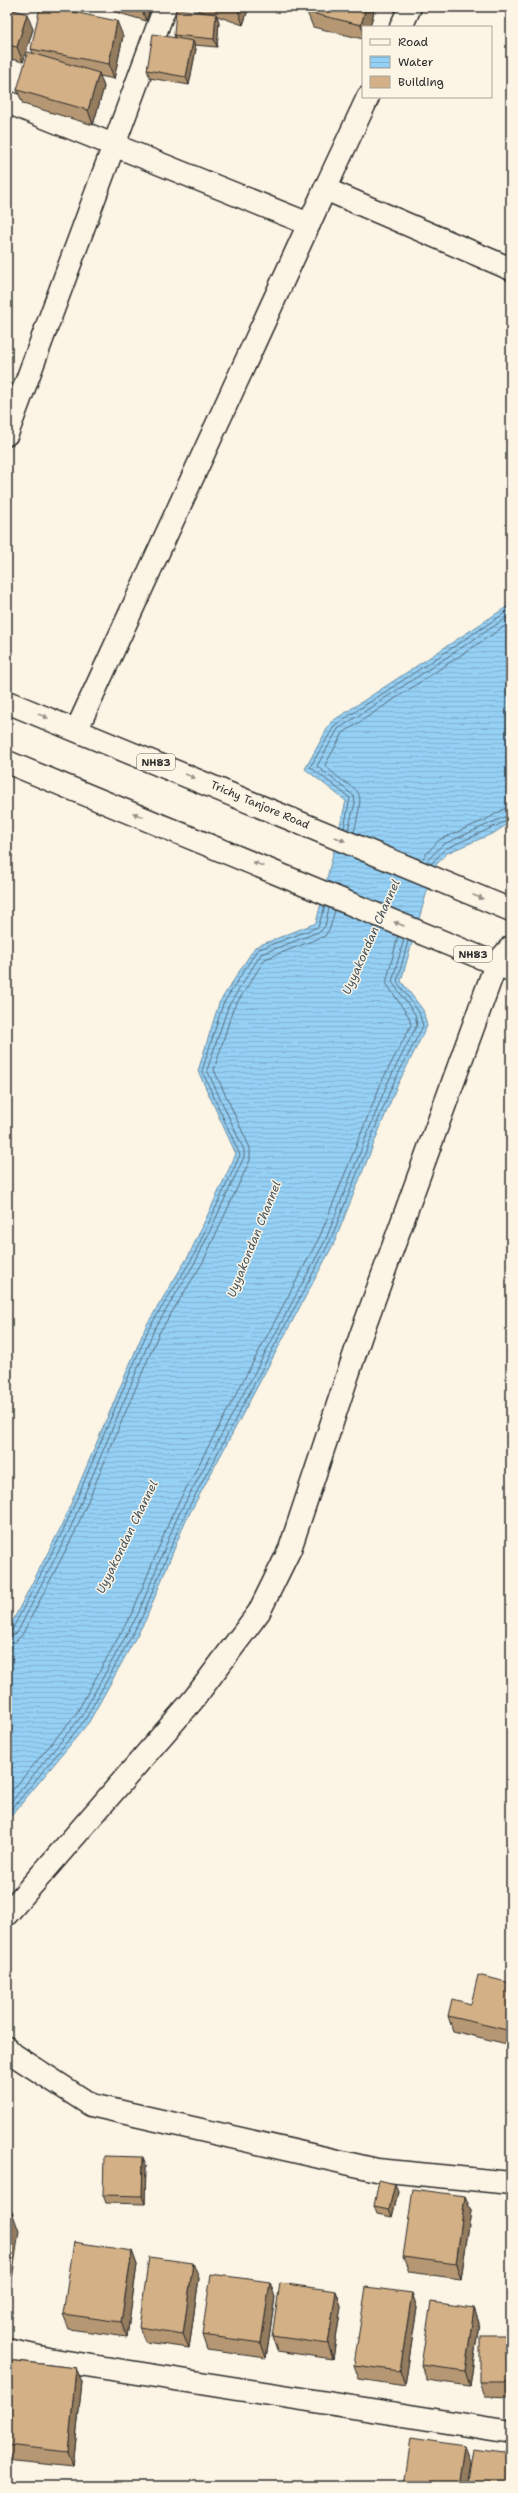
<svg xmlns="http://www.w3.org/2000/svg" width="518" height="2493" font-family="'Shantell Sans',sans-serif">
<style>
.water{fill:url(#water-rules);stroke:#6b8ea4}
.lines{fill:none;stroke-linecap:round;stroke-linejoin:round}
.shore{stroke:#556d7c;stroke-width:1}
.minor-casing{stroke:#2b2b2b;stroke-width:25}
.trunk-casing{stroke:#2b2b2b;stroke-width:25}
.minor{stroke:#fcf5e5;stroke-width:22}
.trunk{stroke:#fcf5e5;stroke-width:22}
.wall{fill:#b59773;stroke:#2b2b2b}
.shaded-wall{fill:#947b5e;stroke:#2b2b2b}
.building{fill:#d3b086;stroke:#2b2b2b}
.oneway{fill:#949088}
.labels{text-anchor:middle;dominant-baseline:central;stroke-width:3;stroke-linejoin:round;paint-order:stroke}
.shield{fill:#fcf5e5;stroke:#6a6863;stroke-width:1}
.shield-label{font-size:10px;font-weight:bold;fill:#2b2b2b}
.street-label{font-size:11px;fill:#2b2b2b;stroke:#fcf5e5}
.water-label{font-size:12px;font-style:italic;fill:#46545e;stroke:#fcf5e5}
</style>
<defs>
<pattern id="water-rules" width="6" height="5" patternUnits="userSpaceOnUse"><rect width="6" height="5" fill="#95d0f5"/><path d="M0 2.5h6" fill="none" stroke="#81b3d2"/></pattern>
</defs>
<rect width="100%" height="100%" fill="#fcf5e5"/>
<filter id="ink" filterUnits="userSpaceOnUse"><feTurbulence type="fractalNoise" baseFrequency=".025" numOctaves="2"/><feDisplacementMap in="SourceGraphic" scale="8" xChannelSelector="R" yChannelSelector="G"/><feConvolveMatrix kernelMatrix="1 2 1 2 8 2 1 2 1" color-interpolation-filters="sRGB"/></filter>
<g filter="url(#ink)">
<polygon class="water" points="511,604 511,822 494,833 447,853 434,867 401,981 423,1010 427,1026 396,1088 334,1243 185,1522 146,1619 89,1722 7,1821 7,1632 61,1527 146,1326 189,1255 236,1154 198,1071 219,1003 255,947 316,923 346,801 305,769 331,722"/>
<g class="lines">
<g class="shore">
<polyline points="344,828 350,798 310,767 335,725 511,609"/>
<polyline points="348,830 355,803 354,796 317,766 338,729 511,615"/>
<path d="M 354,832 C 368,776 356,799 325,765 L 343,733 L 511,622"/>
<polyline points="421,860 439,840 487,819 504,809 511,808"/>
<polyline points="426,862 442,845 511,814"/>
<polyline points="431,864 445,849 511,819"/>
<polyline points="7,1632 12,1630 64,1529 149,1328 193,1257 240,1155 202,1071 223,1004 257,950 318,927 325,906"/>
<polyline points="7,1637 17,1633 69,1531 154,1330 197,1259 244,1157 244,1150 207,1070 228,1007 261,954 321,931 325,926 329,908"/>
<polyline points="7,1643 15,1642 22,1635 74,1534 159,1333 203,1262 250,1160 250,1148 214,1070 233,1009 265,959 325,936 330,928 335,910"/>
<polyline points="7,1797 76,1714 133,1611 172,1515 320,1236 382,1081 411,1025 409,1017 386,983 398,936"/>
<polyline points="7,1807 81,1717 138,1614 177,1518 326,1239 387,1084 417,1025 415,1014 392,982 404,939"/>
<polyline points="7,1815 85,1720 142,1617 182,1520 330,1241 392,1086 423,1026 419,1012 397,982 408,941"/>
</g>
<defs>
<g id="minor">
<polyline points="401,27 410,7"/>
<polyline points="7,102 309,224"/>
<polyline points="325,189 368,97"/>
<polyline points="7,434 165,7"/>
<polyline points="77,729 325,189 511,269"/>
<polyline points="7,1914 193,1700 259,1612 290,1549 361,1335 496,964 511,947"/>
<polyline points="7,2048 14,2055 91,2105 377,2170 511,2183"/>
<polyline points="7,2350 48,2359 511,2432"/>
</g>
<g id="trunk">
<polyline points="7,702 511,910"/>
<polyline points="7,762 511,970"/>
</g>
</defs>
<use href="#minor" class="minor-casing"/>
<use href="#trunk" class="trunk-casing"/>
<use href="#minor" class="minor"/>
<use href="#trunk" class="trunk"/>
</g>
<g class="wall">
<polygon points="7,7 15,7 15,10 33,29 23,62 7,58"/>
<polygon points="99,7 151,7 146,21"/>
<polygon points="189,7 249,7 243,25 217,16 219,22 217,47 194,45 196,49 189,85 150,78 147,70 175,38 174,35 206,13"/>
<polygon points="309,7 375,7 370,27 363,27 363,39 313,27 307,12"/>
<polygon points="123,36 114,79 100,76 104,87 93,125 23,104 17,90 33,53 31,49"/>
<polygon points="511,1983 511,2045 453,2031 448,2016"/>
<polygon points="146,2165 145,2204 106,2203 103,2195"/>
<polygon points="398,2192 392,2217 377,2214 374,2206"/>
<polygon points="465,2196 471,2211 461,2279 409,2272 403,2257"/>
<polygon points="132,2251 137,2265 127,2337 69,2329 63,2314"/>
<polygon points="199,2278 189,2348 145,2342 139,2327"/>
<polygon points="336,2291 341,2306 333,2359 277,2351 272,2336"/>
<polygon points="412,2293 417,2308 405,2386 359,2379 354,2365"/>
<polygon points="275,2297 266,2358 207,2350 202,2335"/>
<polygon points="474,2308 479,2323 470,2386 427,2380 421,2365"/>
<polygon points="511,2335 511,2397 485,2396 480,2382"/>
<polygon points="7,2360 76,2368 82,2382 73,2467 7,2460"/>
</g>
<g class="shaded-wall">
<polygon points="13,7 15,7 14,12"/>
<polygon points="141,7 151,7 146,21"/>
<polygon points="238,7 249,7 243,25 238,10"/>
<polygon points="366,7 375,7 370,27 363,27 363,30 361,25"/>
<polygon points="27,14 33,29 23,62 17,47"/>
<polygon points="216,14 219,22 217,47 214,39"/>
<polygon points="117,21 123,36 114,79 109,64"/>
<polygon points="193,41 196,49 189,85 186,77"/>
<polygon points="99,73 104,87 93,125 88,110"/>
<polygon points="143,2157 146,2165 145,2204 142,2196"/>
<polygon points="395,2184 398,2192 392,2217 389,2209"/>
<polygon points="465,2196 471,2211 461,2279 456,2264"/>
<polygon points="12,2212 19,2231 7,2315 7,2249"/>
<polygon points="132,2251 137,2265 127,2337 121,2322"/>
<polygon points="193,2263 199,2278 189,2348 183,2334"/>
<polygon points="270,2282 275,2297 266,2358 261,2343"/>
<polygon points="336,2291 341,2306 333,2359 328,2344"/>
<polygon points="412,2293 417,2308 405,2386 400,2371"/>
<polygon points="474,2308 479,2323 470,2386 465,2371"/>
<polygon points="76,2368 82,2382 73,2467 68,2452"/>
<polygon points="464,2446 470,2461 466,2486 458,2486"/>
</g>
<g class="building">
<polygon points="40,7 49,7 117,21 109,64 31,49"/>
<polygon points="229,7 238,7 238,10"/>
<polygon points="309,7 366,7 361,25 307,12"/>
<polygon points="7,8 27,14 17,47 7,45"/>
<polygon points="176,9 216,14 214,39 174,35"/>
<polygon points="153,34 193,41 186,77 147,70"/>
<polygon points="28,52 99,73 88,110 17,90"/>
<polygon points="478,1975 511,1983 511,2031 448,2016 452,1999 471,2004"/>
<polygon points="104,2156 143,2157 142,2196 103,2195"/>
<polygon points="379,2180 395,2184 389,2209 374,2206"/>
<polygon points="413,2189 465,2196 456,2264 403,2257"/>
<polygon points="7,2211 12,2212 7,2249"/>
<polygon points="74,2242 132,2251 121,2322 63,2314"/>
<polygon points="149,2257 193,2263 183,2334 139,2327"/>
<polygon points="211,2274 270,2282 261,2343 202,2335"/>
<polygon points="280,2283 336,2291 328,2344 272,2336"/>
<polygon points="366,2287 412,2293 400,2371 354,2365"/>
<polygon points="431,2302 474,2308 465,2371 421,2365"/>
<rect x="480" y="2335" width="31" height="47"/>
<polygon points="7,2360 76,2368 68,2452 7,2445"/>
<polygon points="411,2438 464,2446 458,2486 404,2486"/>
<polygon points="473,2448 511,2453 511,2486 467,2486"/>
</g>
<defs><path id="oneway-solid" d="M-6-.8H1V-3.2L6.5 0L1 3.2V.8H-6Z"/></defs>
<g class="oneway">
<use href="#oneway-solid" transform="translate(43 716) rotate(22)"/>
<use href="#oneway-solid" transform="translate(190 776) rotate(22)"/>
<use href="#oneway-solid" transform="translate(138 815) rotate(-158)"/>
<use href="#oneway-solid" transform="translate(340 839) rotate(23)"/>
<use href="#oneway-solid" transform="translate(258 864) rotate(-158)"/>
<use href="#oneway-solid" transform="translate(478 897) rotate(21)"/>
<use href="#oneway-solid" transform="translate(399 924) rotate(-157)"/>
</g>
</g>
<g class="labels">
<g class="shield">
<rect x="137" y="754" width="38" height="16" rx="3"/>
<rect x="454" y="946" width="38" height="16" rx="3"/>
</g>
<g class="shield-label">
<text x="156" y="762">NH83</text>
<text x="473" y="954">NH83</text>
</g>
<g class="street-label">
<text transform="translate(260 805) rotate(23)">Trichy Tanjore Road</text>
</g>
<g class="water-label">
<text transform="translate(371 937) rotate(-66)">Uyyakondan Channel</text>
<text transform="translate(254 1239) rotate(-68)">Uyyakondan Channel</text>
<text transform="translate(127 1537) rotate(-64)">Uyyakondan Channel</text>
</g>
</g>
<rect width="518" height="2493" fill="none" stroke="#fcf5e5" stroke-width="24"/>
<rect x="12" y="12" width="494" height="2469" fill="none" stroke="#2b2b2b" stroke-width="1.5" filter="url(#ink)"/>
<rect x="362" y="26" width="130" height="72" fill="#fcf5e5" stroke="#a8a49b"/>
<rect x="370" y="39" width="20" height="6" fill="#fcf5e5" stroke="#a8a49b"/>
<text x="398" y="46" font-size="12" fill="#2b2b2b">Road</text>
<rect x="370" y="56" width="20" height="12" fill="url(#water-rules)" stroke="#a8a49b"/>
<text x="398" y="66" font-size="12" fill="#2b2b2b">Water</text>
<rect x="370" y="76" width="20" height="12" fill="#d3b086" stroke="#a8a49b"/>
<text x="398" y="86" font-size="12" fill="#2b2b2b">Building</text>
</svg>
